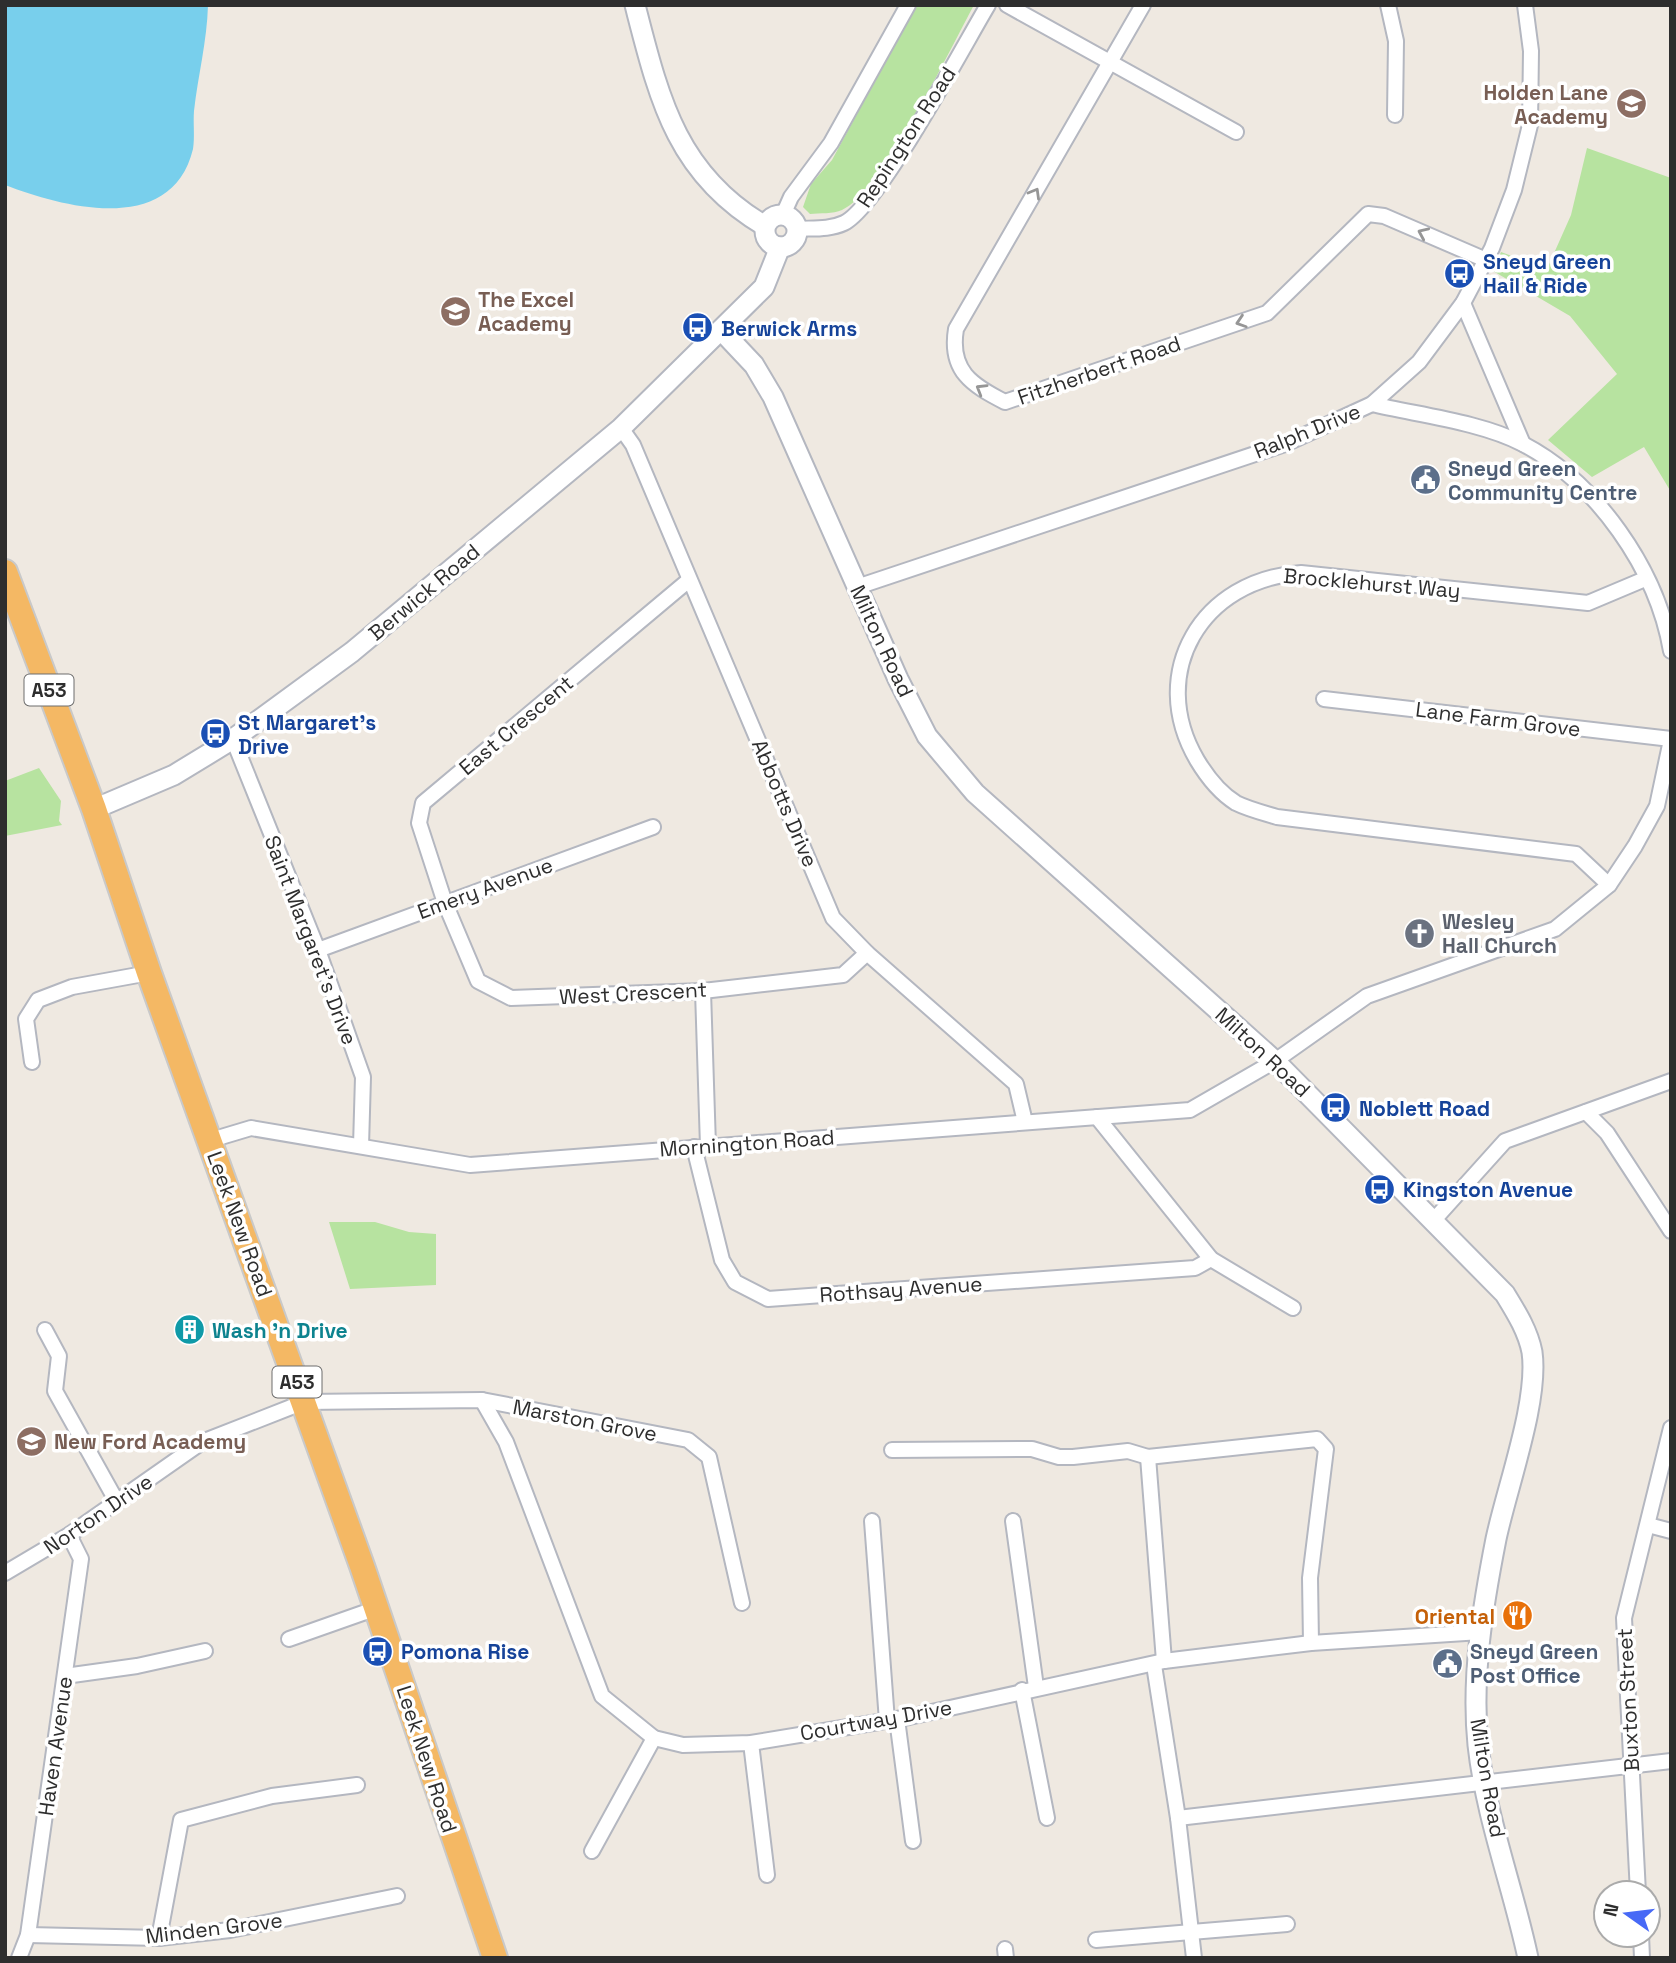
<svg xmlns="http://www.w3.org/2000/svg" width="1676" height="1963" font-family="'Space Grotesk',sans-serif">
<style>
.green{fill:#b7e3a0}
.water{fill:#78cfec}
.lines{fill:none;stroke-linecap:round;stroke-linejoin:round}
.minor-casing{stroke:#b4b7c0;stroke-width:18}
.tertiary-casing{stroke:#b4b7c0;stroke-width:23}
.trunk-casing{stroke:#c9c9c9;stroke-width:28}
.minor{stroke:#fff;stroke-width:14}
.tertiary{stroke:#fff;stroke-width:19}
.trunk{stroke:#f4b864;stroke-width:24}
.oneway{stroke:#969696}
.labels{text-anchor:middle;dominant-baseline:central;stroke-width:7;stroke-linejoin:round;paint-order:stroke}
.shield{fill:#fff;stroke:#6d6d6d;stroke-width:2}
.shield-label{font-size:19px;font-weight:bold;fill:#2e2e2e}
.education-label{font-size:21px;font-weight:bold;fill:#785e54;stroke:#fff;text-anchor:start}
.street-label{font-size:21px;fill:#2e2e2e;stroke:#fff}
.transit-label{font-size:21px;font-weight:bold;fill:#164399;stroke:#fff;text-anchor:start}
.service-label{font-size:21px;font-weight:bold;fill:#4e5e75;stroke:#fff;text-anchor:start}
.worship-label{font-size:21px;font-weight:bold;fill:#5b616d;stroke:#fff;text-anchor:start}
.culture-label{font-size:21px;font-weight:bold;fill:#0d838f;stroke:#fff;text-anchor:start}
.food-label{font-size:21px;font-weight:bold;fill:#c56008;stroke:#fff;text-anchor:end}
</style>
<rect width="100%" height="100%" fill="#efe9e1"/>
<g class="green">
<path d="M 916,5 L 974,5 C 951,47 881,194 842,210 C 833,214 820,213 810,214 L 803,207 L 811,184 L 832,160 Z"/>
<polygon points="1587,148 1671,178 1671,492 1644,447 1592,477 1548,440 1617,374 1570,316 1493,271 1501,252 1547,269 1571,215"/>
<polygon points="39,768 61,801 59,821 62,825 5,836 5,781"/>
<polygon points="329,1222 375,1222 409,1232 436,1234 436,1285 350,1289"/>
</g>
<path class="water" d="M 5,5 L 208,5 C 207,42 198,75 194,111 C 193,123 195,137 193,149 C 172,236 65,208 5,185 Z"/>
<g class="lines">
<defs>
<g id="minor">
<polyline points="1007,5 1236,132"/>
<path d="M 1143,5 L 956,329 C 949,371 972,385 1005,402 L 1267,313 L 1368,214 L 1384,216 L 1486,260"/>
<polyline points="1388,5 1396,41 1395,115"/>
<polyline points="783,215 791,197 831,143 908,5"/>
<path d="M 797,229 C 812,228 829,230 844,223 C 878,207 964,45 988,5"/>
<polyline points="1463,303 1523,444"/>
<path d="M 1372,404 C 1418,415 1481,422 1523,444 C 1596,482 1657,569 1671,651"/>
<polyline points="621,428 633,445 833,918 867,953 1016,1084 1025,1122"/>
<polyline points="689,580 423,803 419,823 445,903 478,981 511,998 703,991 843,975 867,953"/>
<polyline points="857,587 1285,444 1372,404 1419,362 1463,303 1492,248 1514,190 1530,125 1531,51 1525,5"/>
<polyline points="1324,699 1671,739"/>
<polyline points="233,739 318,950 363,1077 361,1146"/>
<path d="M 1609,885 L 1576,854 L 1277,817 C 1264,813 1248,809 1236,803 C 1220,793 1206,775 1197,760 C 1146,673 1202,579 1301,573 L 1588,603 L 1645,579"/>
<polyline points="318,950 653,827"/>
<polyline points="703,991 708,1146"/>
<polyline points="32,1062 26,1019 38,1000 72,987 149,973"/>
<polyline points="1586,1112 1607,1133 1671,1231"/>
<polyline points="1097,1117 1211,1259 1293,1308"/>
<polyline points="211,1140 251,1128 470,1165 1190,1110 1275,1061 1367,996 1555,929 1609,885 1635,846 1657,806 1671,740"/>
<polyline points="694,1147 722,1260 735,1282 768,1299 1195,1268 1211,1259"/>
<polyline points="1433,1221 1505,1141 1671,1081"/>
<polyline points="45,1330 59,1356 55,1391 117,1502"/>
<polyline points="482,1400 506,1442 602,1696 654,1738 683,1745 751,1743 909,1717 1164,1661 1311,1643 1481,1632"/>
<polyline points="892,1450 1032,1449 1059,1457 1073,1457 1128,1451 1148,1457 1317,1439 1326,1449 1310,1578 1311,1643"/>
<polyline points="1148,1457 1164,1661"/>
<polyline points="872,1521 887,1721"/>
<polyline points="1013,1521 1036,1687"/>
<polyline points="1648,1525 1671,1531"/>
<polyline points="5,1573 69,1535 202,1442 304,1402 482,1400 688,1440 709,1457 742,1603"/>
<polyline points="289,1639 377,1608"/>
<polyline points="1154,1665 1178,1818 1194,1958"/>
<polyline points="65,1676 137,1666 205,1651"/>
<polyline points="1022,1690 1047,1818"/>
<polyline points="897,1719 913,1841"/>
<polyline points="751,1743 767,1875"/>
<polyline points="1178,1818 1671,1761"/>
<polyline points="592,1851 654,1738"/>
<polyline points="1638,1893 1624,1618 1671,1428"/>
<polyline points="28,1935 159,1938 230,1930 397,1896"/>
<polyline points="1641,1935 1642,1958"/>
<polyline points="159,1938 181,1820 272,1796 357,1785"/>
<polyline points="1096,1940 1287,1924"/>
<polyline points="1005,1949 1006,1958"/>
<polyline points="19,1958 28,1935 81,1559 69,1535"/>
</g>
<g id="tertiary">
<path d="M 635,5 C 659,98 676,174 765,226"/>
<circle cx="781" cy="231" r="16"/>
<path d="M 721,330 L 754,365 L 773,397 L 898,679 L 927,736 L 975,793 L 1275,1061 L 1505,1294 C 1516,1312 1528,1331 1532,1352 C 1539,1401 1507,1487 1496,1539 C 1483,1605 1471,1677 1478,1745 C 1486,1818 1513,1887 1528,1958"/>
<polyline points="94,809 174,775 233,739 352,652 621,428 764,287 780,247"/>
</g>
<polyline id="trunk" points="5,572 94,809 149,973 362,1566 495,1958"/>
</defs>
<use href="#minor" class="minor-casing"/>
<use href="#tertiary" class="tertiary-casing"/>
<use href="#trunk" class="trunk-casing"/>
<use href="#minor" class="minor"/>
<use href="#tertiary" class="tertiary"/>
<use href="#trunk" class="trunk"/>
</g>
<defs><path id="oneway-chevron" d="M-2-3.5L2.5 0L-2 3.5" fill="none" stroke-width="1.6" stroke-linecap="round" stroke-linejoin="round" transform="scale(1.75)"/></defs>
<g class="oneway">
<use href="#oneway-chevron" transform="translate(1035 193) rotate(-60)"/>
<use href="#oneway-chevron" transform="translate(1423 233) rotate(-156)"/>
<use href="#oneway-chevron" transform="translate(1241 322) rotate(162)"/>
<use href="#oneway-chevron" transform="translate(981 389) rotate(-149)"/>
</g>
<defs>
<symbol id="school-disc" viewBox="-11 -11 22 22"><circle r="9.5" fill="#8d6e63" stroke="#fff"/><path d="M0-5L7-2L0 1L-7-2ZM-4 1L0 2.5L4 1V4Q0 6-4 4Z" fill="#fff"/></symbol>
<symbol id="bus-disc" viewBox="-11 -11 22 22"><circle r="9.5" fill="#1a4fb4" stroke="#fff"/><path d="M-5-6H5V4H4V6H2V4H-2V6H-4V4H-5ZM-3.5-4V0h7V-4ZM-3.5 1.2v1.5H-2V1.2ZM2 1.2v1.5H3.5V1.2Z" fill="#fff"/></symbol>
<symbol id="civic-disc" viewBox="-11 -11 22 22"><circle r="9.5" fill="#5c6f8a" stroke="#fff"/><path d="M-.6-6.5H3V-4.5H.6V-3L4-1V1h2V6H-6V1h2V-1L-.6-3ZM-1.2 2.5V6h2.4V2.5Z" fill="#fff"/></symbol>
<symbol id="church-disc" viewBox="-11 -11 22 22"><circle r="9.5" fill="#6b7280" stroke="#fff"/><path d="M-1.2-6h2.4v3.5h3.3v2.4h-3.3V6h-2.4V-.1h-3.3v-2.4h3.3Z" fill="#fff"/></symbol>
<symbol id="building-disc" viewBox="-11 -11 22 22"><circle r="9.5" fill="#0f9aa8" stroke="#fff"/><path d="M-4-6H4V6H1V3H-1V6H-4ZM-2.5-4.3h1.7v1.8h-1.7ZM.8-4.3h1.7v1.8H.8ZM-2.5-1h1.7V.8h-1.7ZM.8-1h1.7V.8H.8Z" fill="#fff"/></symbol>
<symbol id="restaurant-disc" viewBox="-11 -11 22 22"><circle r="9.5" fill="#e8710a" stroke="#fff"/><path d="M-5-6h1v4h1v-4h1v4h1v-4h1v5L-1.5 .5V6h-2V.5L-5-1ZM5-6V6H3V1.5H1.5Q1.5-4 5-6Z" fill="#fff"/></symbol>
</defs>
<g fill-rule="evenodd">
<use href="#school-disc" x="1614" y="86" width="35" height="35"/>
<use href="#bus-disc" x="1442" y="256" width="35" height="35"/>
<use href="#school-disc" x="438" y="294" width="35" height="35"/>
<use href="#bus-disc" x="680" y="310" width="35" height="35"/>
<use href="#civic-disc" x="1408" y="462" width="35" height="35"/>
<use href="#bus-disc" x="198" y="716" width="35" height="35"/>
<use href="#church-disc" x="1402" y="916" width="35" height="35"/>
<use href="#bus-disc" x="1318" y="1090" width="35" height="35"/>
<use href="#bus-disc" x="1362" y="1172" width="35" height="35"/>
<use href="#building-disc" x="172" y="1312" width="35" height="35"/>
<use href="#school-disc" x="14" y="1424" width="35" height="35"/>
<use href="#restaurant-disc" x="1500" y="1598" width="35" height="35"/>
<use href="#bus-disc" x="360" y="1634" width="35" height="35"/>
<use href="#civic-disc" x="1430" y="1646" width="35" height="35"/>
</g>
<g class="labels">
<g class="shield">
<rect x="24.5" y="674.5" width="49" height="31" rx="5"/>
<rect x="272.5" y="1366.5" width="49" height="31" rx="5"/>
</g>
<g class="shield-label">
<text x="49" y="690">A53</text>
<text x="297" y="1382">A53</text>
</g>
<g class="education-label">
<text x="1608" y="92" text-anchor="end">Holden Lane<tspan x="1608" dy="24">Academy</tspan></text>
<text x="478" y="299">The Excel<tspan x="478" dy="24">Academy</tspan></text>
<text x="54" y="1441">New Ford Academy</text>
</g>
<g class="street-label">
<text transform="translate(906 137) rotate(-57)">Repington Road</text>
<text transform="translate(1099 370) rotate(-19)">Fitzherbert Road</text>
<text transform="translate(1307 431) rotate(-22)">Ralph Drive</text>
<text transform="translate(1372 583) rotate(5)">Brocklehurst Way</text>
<text transform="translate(424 592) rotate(-40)">Berwick Road</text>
<text transform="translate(882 641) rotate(65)">Milton Road</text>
<text transform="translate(1498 719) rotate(7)">Lane Farm Grove</text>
<text transform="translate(516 725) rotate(-40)">East Crescent</text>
<text transform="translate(785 803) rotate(67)">Abbotts Drive</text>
<text transform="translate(485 888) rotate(-20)">Emery Avenue</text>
<text transform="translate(311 940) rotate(69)">Saint Margaret's Drive</text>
<text transform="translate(633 993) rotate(-3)">West Crescent</text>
<text transform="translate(1263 1052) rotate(43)">Milton Road</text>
<text transform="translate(747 1143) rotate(-4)">Mornington Road</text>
<text transform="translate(240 1224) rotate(70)">Leek New Road</text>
<text transform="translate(901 1289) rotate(-4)">Rothsay Avenue</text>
<text transform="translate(585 1420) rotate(11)">Marston Grove</text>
<text transform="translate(98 1514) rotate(-34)">Norton Drive</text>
<text transform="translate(1628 1700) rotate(-93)">Buxton Street</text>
<text transform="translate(876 1720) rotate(-10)">Courtway Drive</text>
<text transform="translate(55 1746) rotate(-82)">Haven Avenue</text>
<text transform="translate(427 1759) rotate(72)">Leek New Road</text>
<text transform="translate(1488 1778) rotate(80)">Milton Road</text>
<text transform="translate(214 1928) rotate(-7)">Minden Grove</text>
</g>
<g class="transit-label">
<text x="1483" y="261">Sneyd Green<tspan x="1483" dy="24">Hail &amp; Ride</tspan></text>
<text x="721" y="328">Berwick Arms</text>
<text x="238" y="722">St Margaret's<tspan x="238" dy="24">Drive</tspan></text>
<text x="1359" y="1108">Noblett Road</text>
<text x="1403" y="1189">Kingston Avenue</text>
<text x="401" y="1651">Pomona Rise</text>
</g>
<g class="service-label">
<text x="1448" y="468">Sneyd Green<tspan x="1448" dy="24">Community Centre</tspan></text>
<text x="1470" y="1651">Sneyd Green<tspan x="1470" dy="24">Post Office</tspan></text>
</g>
<g class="worship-label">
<text x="1442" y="921">Wesley<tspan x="1442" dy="24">Hall Church</tspan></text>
</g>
<g class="culture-label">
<text x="212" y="1330">Wash 'n Drive</text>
</g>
<g class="food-label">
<text x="1495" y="1616">Oriental</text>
</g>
</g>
<rect width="1676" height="1963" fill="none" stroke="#2e2e2e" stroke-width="14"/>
<g transform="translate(1627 1914) rotate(284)"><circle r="33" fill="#ffffff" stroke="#ababab" stroke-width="2"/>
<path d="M0-5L12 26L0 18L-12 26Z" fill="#4769f6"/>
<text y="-10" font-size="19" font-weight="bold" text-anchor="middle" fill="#2e2e2e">N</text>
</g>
</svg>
